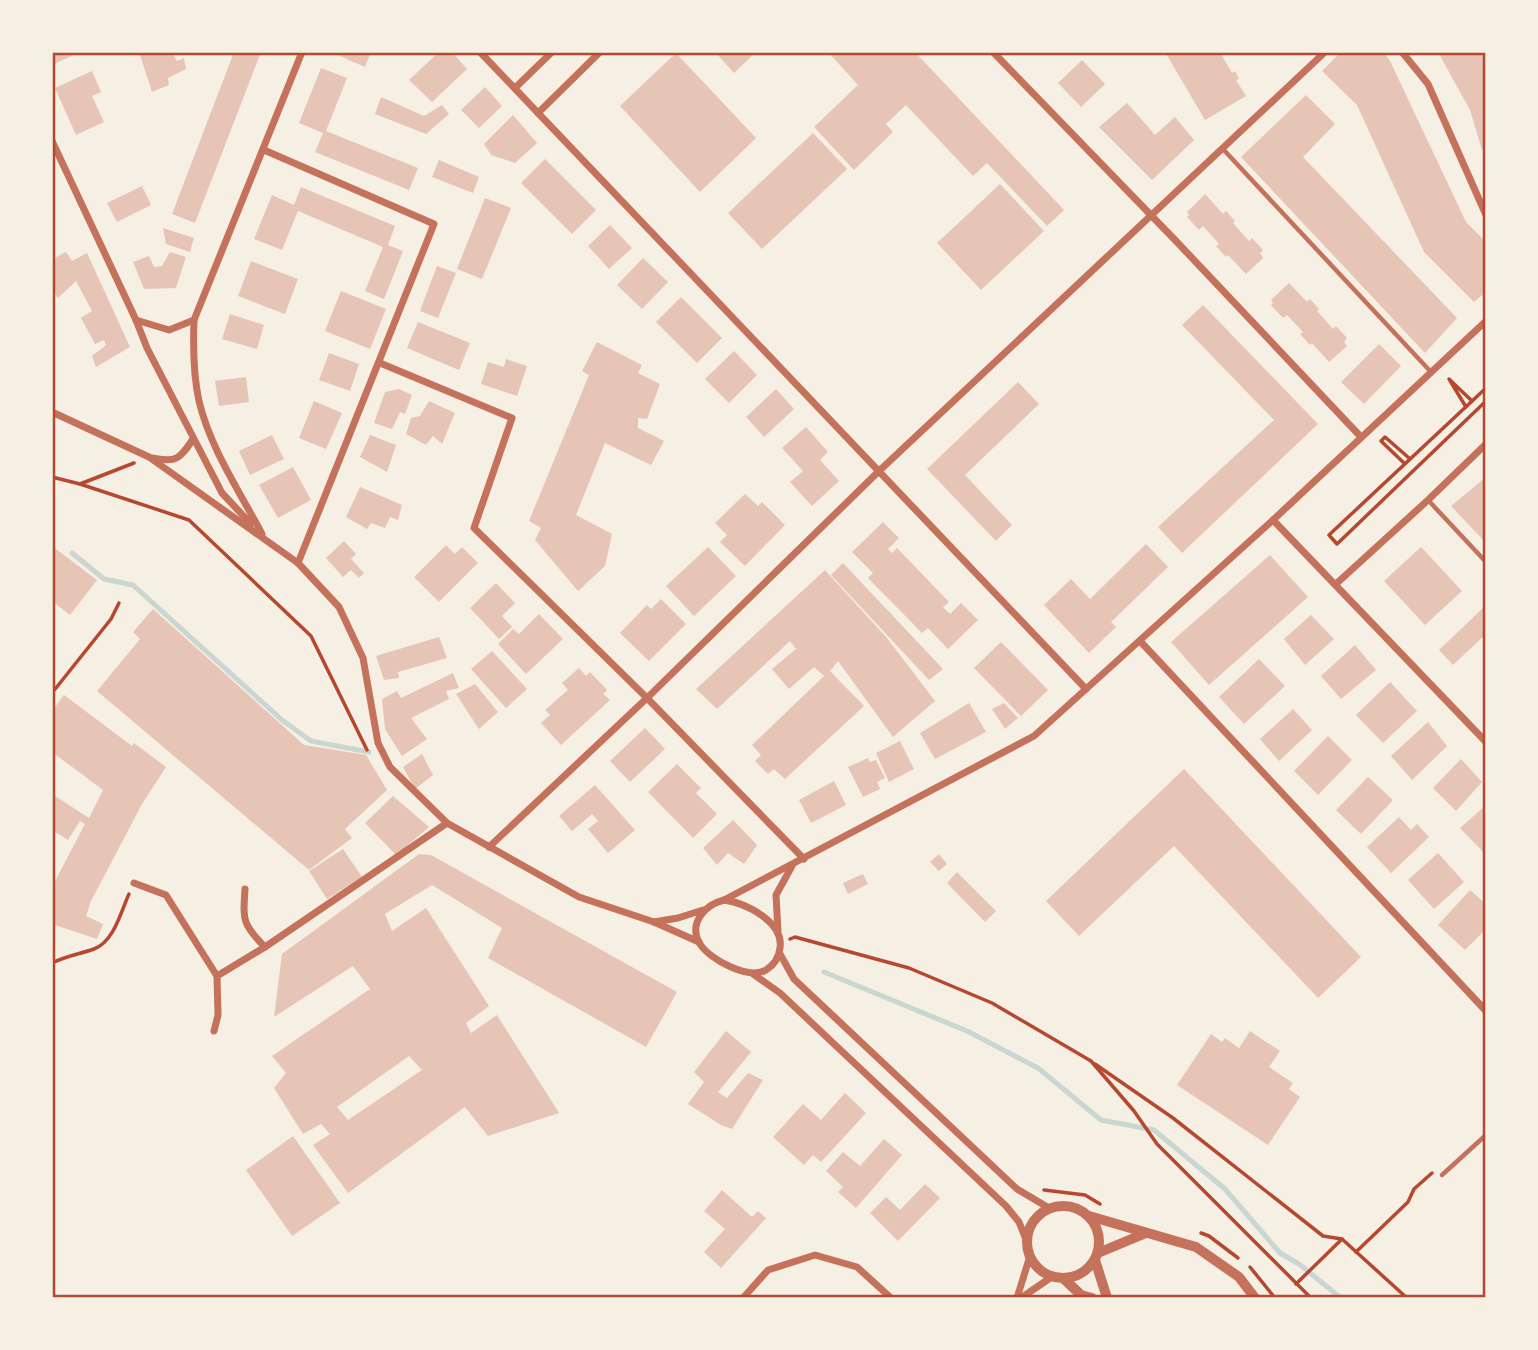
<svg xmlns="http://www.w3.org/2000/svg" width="1538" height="1350" font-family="Helvetica,sans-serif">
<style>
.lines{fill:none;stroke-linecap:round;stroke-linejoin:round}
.stream{stroke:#c9d6d2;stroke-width:5}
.building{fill:#e6c5b7;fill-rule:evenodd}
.path{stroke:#b5482f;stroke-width:3.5}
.service{stroke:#c5725c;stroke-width:4.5}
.minor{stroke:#c5725c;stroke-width:7}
.tertiary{stroke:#c5725c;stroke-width:10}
.neatline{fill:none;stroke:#b5482f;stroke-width:2.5}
</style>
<rect width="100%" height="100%" fill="#f6efe4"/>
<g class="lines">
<g class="stream">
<polyline points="72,553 104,579 133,585 282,720 311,741 369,752"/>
<polyline points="824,972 967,1031 1038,1068 1101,1120 1154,1130 1225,1189 1280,1253 1299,1264 1341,1298"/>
</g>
</g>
<g class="building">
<polygon points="52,52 80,52 52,65"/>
<polygon points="139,52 172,52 177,61 184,58 186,69 168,78 169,85 152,92"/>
<polygon points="234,52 261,52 195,223 172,214"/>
<polygon points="331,52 371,52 365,67"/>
<polygon points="439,52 452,52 467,69 432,102 409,80"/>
<polygon points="715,52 756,52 734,73"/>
<polygon points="828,52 915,52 1064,210 1047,226 987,163 973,176 906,105 886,124 893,132 854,170 814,127 858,85"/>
<polygon points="1165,52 1220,52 1232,73 1235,71 1239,79 1236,80 1246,96 1205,120"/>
<polygon points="1341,52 1383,52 1390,61 1466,222 1486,242 1486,292 1474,302 1424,252 1357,105 1322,71"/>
<polygon points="1438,52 1486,52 1486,148 1482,150 1470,110"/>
<polygon points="676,53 756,138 700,192 620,106"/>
<polygon points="1082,60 1105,84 1081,107 1058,83"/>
<polygon points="321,68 347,78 326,131 418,168 409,190 315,152 323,133 299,123"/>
<polygon points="92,71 101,92 92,96 104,122 76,135 55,88"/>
<polygon points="485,87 502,106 479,128 461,110"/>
<polygon points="1306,95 1335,124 1303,157 1457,318 1425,353 1241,157"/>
<polygon points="381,97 424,116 442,105 449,114 426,134 375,114"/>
<polygon points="1127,103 1155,135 1175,117 1194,140 1152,180 1099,127"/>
<polygon points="513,115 537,143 515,163 491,155 484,144"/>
<polygon points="813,133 847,169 762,249 728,213"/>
<polygon points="545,159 596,210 572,234 521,183"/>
<polygon points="439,160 479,177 473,193 432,177"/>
<polygon points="1000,184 1044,231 981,290 937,243"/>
<polygon points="142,186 151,205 117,222 107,203"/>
<polygon points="301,187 395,226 388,245 403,251 384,299 365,291 383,247 298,211 282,250 254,239 272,195 294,205"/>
<polygon points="1205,194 1223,214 1226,211 1235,221 1233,223 1249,241 1252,238 1263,250 1260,253 1263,258 1246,274 1228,255 1226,257 1216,246 1219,244 1203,226 1199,230 1187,217 1189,215 1187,212"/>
<polygon points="485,198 511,208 482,279 457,269"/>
<polygon points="610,225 632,248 609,269 588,246"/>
<polygon points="163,228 194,238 190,252 166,244"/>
<polygon points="66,252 72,261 87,253 130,347 96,367 92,356 106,345 104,340 95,344 81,318 92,311 76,281 58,298 52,290 52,259"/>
<polygon points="170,252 186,257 176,288 144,289 133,262 149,256 154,267 162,266"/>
<polygon points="643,258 668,282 642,309 617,285"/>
<polygon points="251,261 298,279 285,314 238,296"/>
<polygon points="437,266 456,273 438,318 420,311"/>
<polygon points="1289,283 1307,302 1310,299 1319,309 1317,311 1333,329 1336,326 1347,338 1344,342 1347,346 1329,362 1312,343 1310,345 1300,334 1303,332 1287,315 1283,318 1271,305 1273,303 1271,300"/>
<polygon points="341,291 386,309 370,349 325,331"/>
<polygon points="681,297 722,338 697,363 656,322"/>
<polygon points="1203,305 1318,424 1182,553 1158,527 1274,420 1182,325"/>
<polygon points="230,314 264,325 257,349 222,339"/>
<polygon points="418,322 470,343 459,370 407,348"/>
<polygon points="597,342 642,365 638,373 660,384 647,419 638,418 638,428 664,441 651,465 605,443 576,515 612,534 605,566 578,591 535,540 541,528 529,521 589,375 582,371"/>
<polygon points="1379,344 1401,366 1364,404 1341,382"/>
<polygon points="734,351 757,375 729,403 705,379"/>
<polygon points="329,353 359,364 350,391 319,380"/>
<polygon points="506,359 527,366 517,396 481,384 488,362 504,367"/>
<polygon points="246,377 249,402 219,406 215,381"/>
<polygon points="1018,382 1039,404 965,475 1012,525 996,541 927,469"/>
<polygon points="399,389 412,395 405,414 400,412 392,429 374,423 385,392"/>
<polygon points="776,389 794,409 764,437 746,417"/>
<polygon points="314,401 342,413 326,449 299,438"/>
<polygon points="429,401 455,413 442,444 433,436 426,445 406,434 411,418 420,416"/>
<polygon points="806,427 828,452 820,460 839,481 812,506 790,482 803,471 782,448"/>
<polygon points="272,435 284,459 250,475 239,451"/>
<polygon points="370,435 396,445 387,472 360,457"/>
<polygon points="293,467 311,500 278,518 259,485"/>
<polygon points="1486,477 1486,543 1451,506"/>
<polygon points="360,487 402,505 398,520 390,517 385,528 371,523 367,529 346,517"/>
<polygon points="745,494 758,506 762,502 785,525 745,566 720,542 727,535 715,523"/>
<polygon points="883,522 899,538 888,549 892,553 897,548 949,602 943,607 950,614 961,603 978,620 948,649 928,628 922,633 868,578 873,573 852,552"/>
<polygon points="344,541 356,554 351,559 364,573 359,578 351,570 343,577 326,558"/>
<polygon points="1146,544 1168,567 1111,622 1116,627 1089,653 1044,605 1071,579 1090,599"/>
<polygon points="446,545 455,554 462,547 478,563 439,602 414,577"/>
<polygon points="52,546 97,580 70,615 52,601"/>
<polygon points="708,547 736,576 694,616 666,586"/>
<polygon points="1421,547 1462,591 1425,625 1384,581"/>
<polygon points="1270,555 1308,597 1209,685 1171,642"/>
<polygon points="843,563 943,669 929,680 831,575"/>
<polygon points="825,570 887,638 935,701 893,737 838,661 830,671 864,706 785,779 774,769 768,774 755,761 761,755 752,745 824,676 814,667 789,689 772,669 796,649 790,641 717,709 696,689"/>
<polygon points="496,583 515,603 502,616 512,627 499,639 470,608"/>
<polygon points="661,599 686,624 649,661 620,633 647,605 651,609"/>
<polygon points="1483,608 1486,611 1486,634 1453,665 1439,650"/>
<polygon points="153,609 304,745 366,755 387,790 345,829 352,838 309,870 97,691 140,639 133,632"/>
<polygon points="539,614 563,639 526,674 498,644 513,629 519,634"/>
<polygon points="1311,615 1334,639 1305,665 1284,639"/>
<polygon points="439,637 447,658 398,672 399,678 384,680 376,656"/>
<polygon points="1001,642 1048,690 1021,716 974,668"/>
<polygon points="1355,645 1376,670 1341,699 1321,676"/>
<polygon points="492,651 527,689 506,708 471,669"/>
<polygon points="1259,659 1285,686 1244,724 1219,697"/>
<polygon points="579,668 586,676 590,672 607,690 603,694 610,700 561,745 541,723 550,715 545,710 568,690 562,683"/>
<polygon points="453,673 459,688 446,691 449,699 411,718 427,739 402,756 385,729 382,699 397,691 401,698"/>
<polygon points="1390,682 1417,711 1383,743 1356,715"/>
<polygon points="475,684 498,712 479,729 456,694"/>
<polygon points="64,695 132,746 134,743 166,767 142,804 91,901 86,916 103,924 97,939 52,924 52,887 85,824 80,821 68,840 52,830 52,794 89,818 103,790 52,752 52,711"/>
<polygon points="969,703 986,732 935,759 920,733"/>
<polygon points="1004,703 1018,718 1005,729 992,709"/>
<polygon points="1293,709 1312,730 1279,761 1260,739"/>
<polygon points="1428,722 1447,746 1412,780 1391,756"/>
<polygon points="645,728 665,749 630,782 610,761"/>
<polygon points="1328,736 1352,760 1318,795 1294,771"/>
<polygon points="900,741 914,769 889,782 876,753"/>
<polygon points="422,754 433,775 415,789 403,767"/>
<polygon points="868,758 870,762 876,760 885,778 877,782 880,789 863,797 848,767"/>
<polygon points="1461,759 1482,782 1456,811 1433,788"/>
<polygon points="677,764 701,788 696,793 717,814 693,838 648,792"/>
<polygon points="1184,769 1361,957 1318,998 1174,846 1079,936 1046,901"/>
<polygon points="1368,777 1393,800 1361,834 1336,810"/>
<polygon points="834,781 846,805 811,823 799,800"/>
<polygon points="595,785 635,830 608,853 588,829 598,821 592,814 572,831 559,816"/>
<polygon points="393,796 429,827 396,855 365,823"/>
<polygon points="1486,805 1486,855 1460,828"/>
<polygon points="1399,817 1411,830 1417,824 1429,837 1391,873 1367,847"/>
<polygon points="733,820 757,845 744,864 728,853 717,865 703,848"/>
<polygon points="343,849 362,877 327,899 309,871"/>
<polygon points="1438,853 1464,882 1434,909 1408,880"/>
<path d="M 419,854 L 431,855 L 677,992 L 646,1047 L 488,958 L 502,928 L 432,885 L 385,914 L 392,931 L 426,908 L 489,1006 L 466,1023 L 471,1033 L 497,1015 L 559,1113 L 488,1136 L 465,1107 L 348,1193 L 313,1145 L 330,1134 L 321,1124 L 303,1134 L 274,1088 L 286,1073 L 272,1056 L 370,989 L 353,966 L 274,1017 L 282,954 ZM 409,1056 L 422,1070 L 348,1120 L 337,1107 Z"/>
<polygon points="939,854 947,864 939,871 930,862"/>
<polygon points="957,872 996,911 985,922 947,883"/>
<polygon points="863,874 868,884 848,894 843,883"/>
<polygon points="1470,890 1486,904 1486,929 1465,950 1438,925"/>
<polygon points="726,1031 751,1052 718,1092 727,1098 748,1073 763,1080 732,1129 721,1125 688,1104 704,1082 694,1072"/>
<polygon points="1250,1031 1280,1051 1269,1067 1293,1083 1289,1089 1300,1097 1268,1145 1177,1085 1211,1034 1222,1042 1225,1038 1239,1048"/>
<polygon points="845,1093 866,1113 821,1162 813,1155 804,1165 773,1137 803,1104 821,1120"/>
<polygon points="293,1136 340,1203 292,1236 246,1170"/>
<polygon points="884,1139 902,1155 856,1208 838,1192 843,1187 826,1171 843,1152 860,1166"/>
<polygon points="925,1184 940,1198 898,1241 870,1213 886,1197 900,1210"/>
<polygon points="722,1190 752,1217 758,1211 766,1218 721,1268 704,1252 725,1229 704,1211"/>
</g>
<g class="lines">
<g class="path">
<polyline points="1486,388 1329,535 1337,544 1486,401"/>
<polyline points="1466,407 1449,379 1472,401"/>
<polyline points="134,463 80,484 189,520 311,636 367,750"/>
<polyline points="1404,463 1381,441 1385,437 1409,458"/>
<polyline points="52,477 80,484"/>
<polyline points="52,693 111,619 119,603"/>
<polyline points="790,939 795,937 909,968 992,1003 1091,1061 1134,1111 1157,1144 1311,1298"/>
<path d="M 52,963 C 66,956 80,954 94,949 C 114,942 121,911 129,894"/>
<polyline points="1095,1064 1173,1118 1323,1236 1342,1239 1407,1298"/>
<polyline points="1044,1190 1085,1195 1100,1204"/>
<polyline points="1201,1233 1209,1236 1238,1258"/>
<polyline points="1356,1252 1408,1202 1414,1189 1432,1173"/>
<polyline points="1250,1267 1275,1298"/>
<polyline points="1296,1284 1342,1239"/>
</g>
<g class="service">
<polyline points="1222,148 1431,372"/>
<polyline points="1428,500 1486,562"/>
<polyline points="1442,1175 1486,1135"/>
</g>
<g class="minor">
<polyline points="480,52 1086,689"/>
<polyline points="993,52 1176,241 1361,437"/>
<polyline points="1402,52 1428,84 1486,215"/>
<polyline points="515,88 552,52"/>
<polyline points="538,113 600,52"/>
<polyline points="52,141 136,320 147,348 222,493 251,524"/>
<polyline points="264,150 434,224 298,563"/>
<polyline points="136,320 169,330 194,320"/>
<polyline points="380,363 512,418 474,528 647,698 804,859"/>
<polyline points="52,412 149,457 298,563 339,607 363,658 378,743 390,767 447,823 579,897 654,922 699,942"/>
<path d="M 152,458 C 176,463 180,459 193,439"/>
<polyline points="1273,520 1486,742"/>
<path d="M 262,534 C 240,492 210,448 199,401 C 193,374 193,347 194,320 L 302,52"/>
<polyline points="1336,584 1428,500 1486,444"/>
<polyline points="1140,641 1486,1011"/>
<polyline points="489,847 647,698 878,472 1325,52"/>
<polyline points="134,883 166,895 217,976"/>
<path d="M 245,889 C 243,920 242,924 265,947 L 447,823"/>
<polyline points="724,900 1034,736 1273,520 1486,321"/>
<path d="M 724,900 C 746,903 784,922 780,948 C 779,957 774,965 766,970 C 749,980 710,960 700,944 C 688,924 704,905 724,900 Z"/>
<polyline points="654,922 678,918 703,910"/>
<polyline points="778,931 776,895 792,866"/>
<polyline points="780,954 794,979 1017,1189 1049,1208"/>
<polyline points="753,974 780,993 1006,1206 1019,1222 1027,1242"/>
<polyline points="214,1031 218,1015 217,976 265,947"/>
<polyline points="743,1298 768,1270 815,1255 857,1267 891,1298"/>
<polyline points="1017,1298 1030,1256"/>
<polyline points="1021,1298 1053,1276"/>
</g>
<g class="tertiary">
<circle cx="1063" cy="1242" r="36"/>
<polyline points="1089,1216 1196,1247 1239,1277 1255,1298"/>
<polyline points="1098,1253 1146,1233"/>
<polyline points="1095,1260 1107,1298"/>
<polyline points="1063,1278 1081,1295 1092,1298"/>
</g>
</g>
<rect width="1538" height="1350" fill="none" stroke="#f6efe4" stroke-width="108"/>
<rect x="54" y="54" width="1430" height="1242" class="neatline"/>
</svg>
